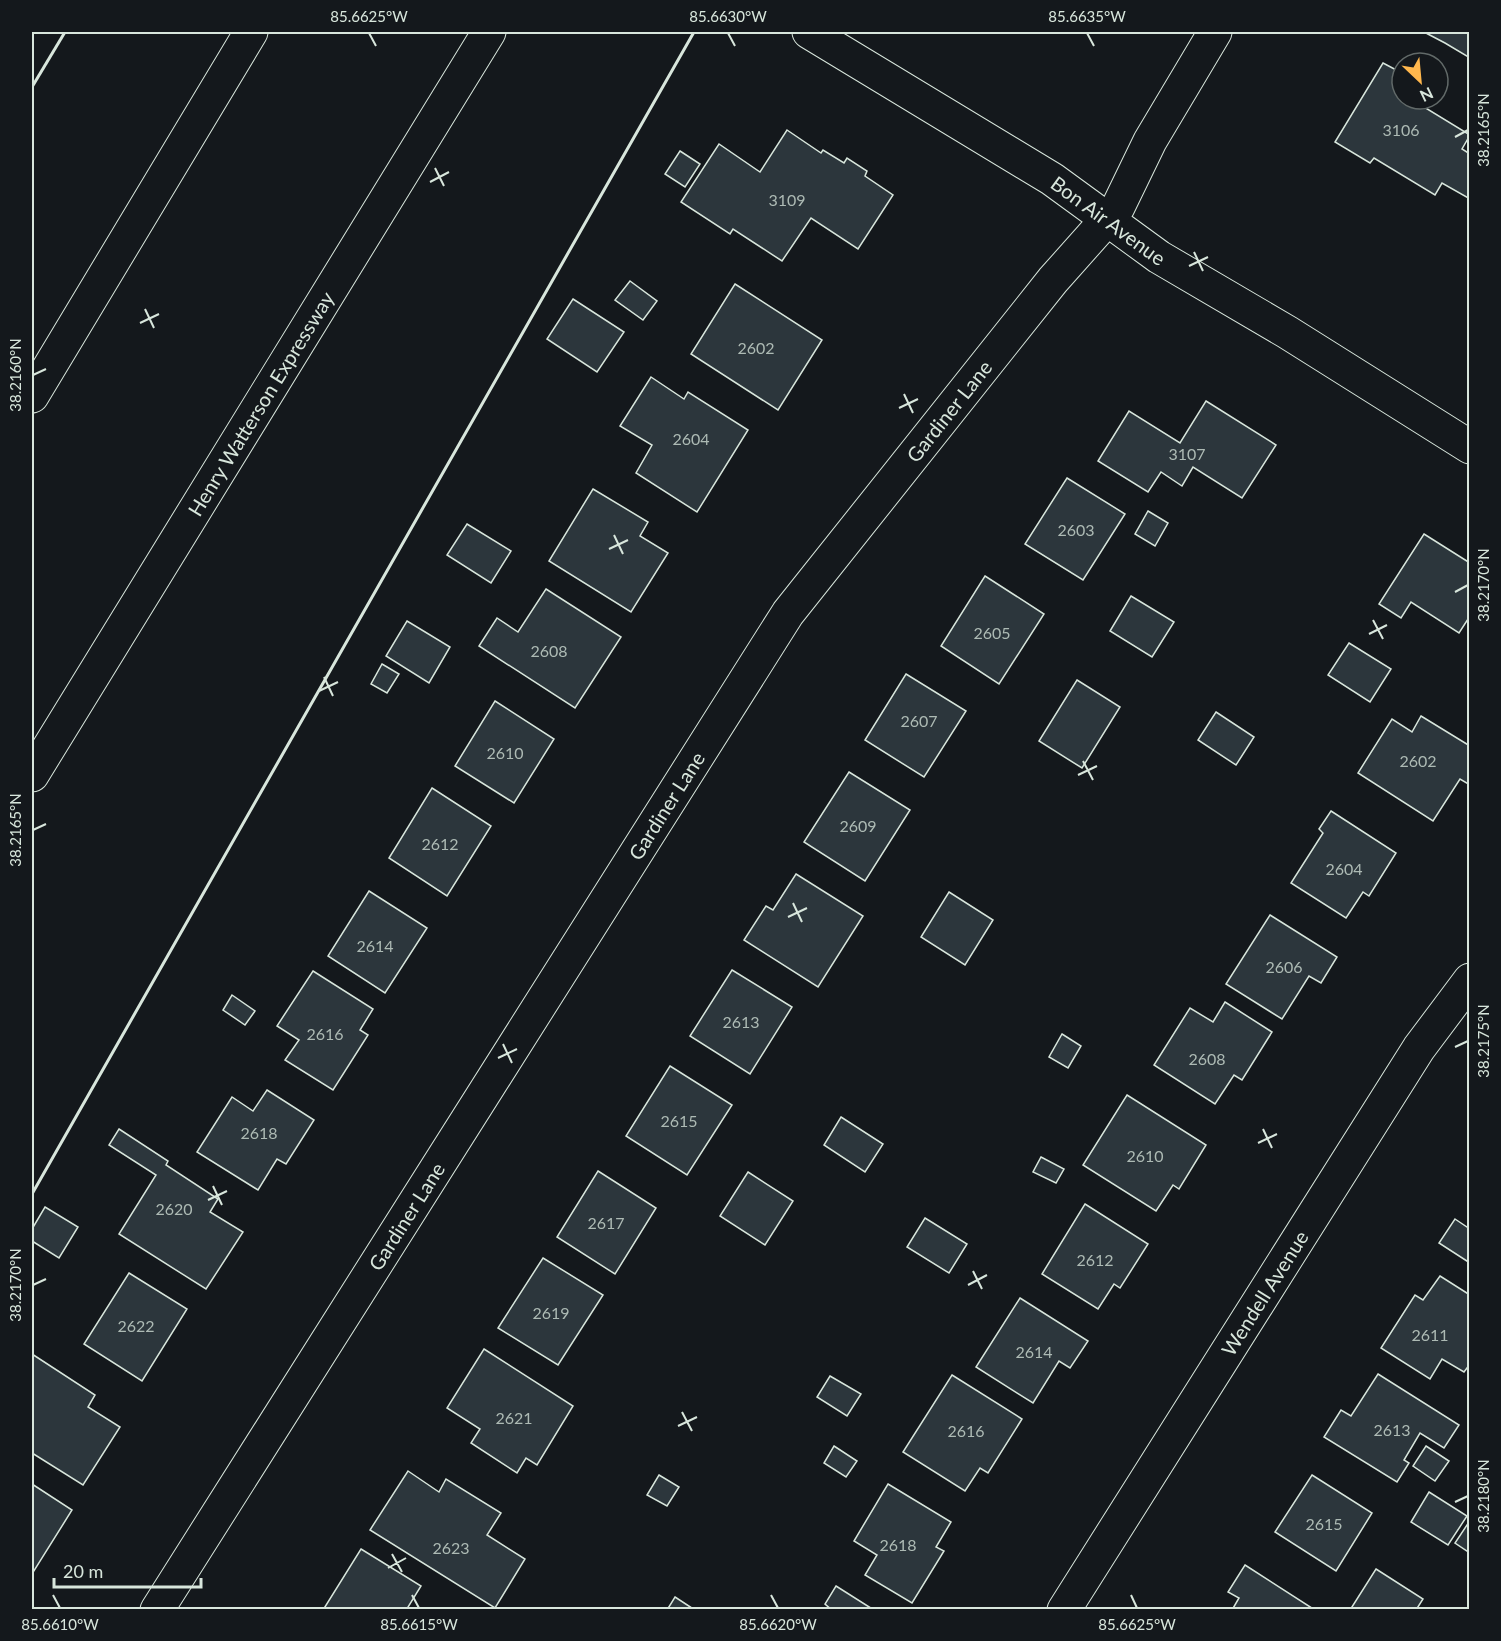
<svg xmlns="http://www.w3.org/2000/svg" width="1501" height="1641" font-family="Lato,sans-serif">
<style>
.building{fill:#2c363c;stroke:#d8e6dc;stroke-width:1.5}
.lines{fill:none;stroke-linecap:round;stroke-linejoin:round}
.street-casing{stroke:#d8e6dc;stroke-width:35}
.highway-casing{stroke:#d8e6dc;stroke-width:35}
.street{stroke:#14181c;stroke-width:33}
.highway{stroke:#14181c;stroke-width:33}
.wall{stroke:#d8e6dc;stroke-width:3}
.ticks{fill:none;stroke:#d8e6dc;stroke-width:2}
.labels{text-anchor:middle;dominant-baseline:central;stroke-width:4.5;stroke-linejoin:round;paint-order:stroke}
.number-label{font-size:16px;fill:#adbab4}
.street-label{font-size:20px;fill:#d8e6dc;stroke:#14181c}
.neatline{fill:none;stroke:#d8e6dc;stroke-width:2}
.ticks-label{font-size:15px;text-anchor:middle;fill:#d8e6dc}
</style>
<rect width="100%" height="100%" fill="#14181c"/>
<g class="building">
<polygon points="1424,32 1470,32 1470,58 1445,43"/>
<polygon points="1383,63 1402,73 1402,99 1411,99 1470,135 1462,149 1470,154 1470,199 1442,183 1435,195 1374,158 1370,163 1335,142"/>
<polygon points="787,130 821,153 823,150 844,163 847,158 867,171 865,176 893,195 858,249 811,218 782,261 733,229 730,234 681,202 719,144 760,172"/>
<polygon points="680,151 700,164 685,187 665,174"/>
<polygon points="630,281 657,301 643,320 615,300"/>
<polygon points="735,284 822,340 778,410 691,354"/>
<polygon points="573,299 624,332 597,372 547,339"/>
<polygon points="651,377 684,399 688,392 748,430 697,512 636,473 652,445 620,426"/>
<polygon points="1206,401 1276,445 1242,498 1193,467 1182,486 1161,472 1148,492 1098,461 1129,411 1180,443"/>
<polygon points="1067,478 1125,514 1083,580 1025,544"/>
<polygon points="593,489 648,522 640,536 668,553 631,612 549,561"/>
<polygon points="1148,511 1168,523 1155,546 1135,534"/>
<polygon points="467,524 511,551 491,583 447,555"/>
<polygon points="1424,534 1470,563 1470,616 1459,633 1411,602 1401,618 1379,604"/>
<polygon points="985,576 1044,614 999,684 941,646"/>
<polygon points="546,589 621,637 575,708 479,646 497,618 518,632"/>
<polygon points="1131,596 1174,622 1152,657 1110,631"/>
<polygon points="407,621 450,647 429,683 386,656"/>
<polygon points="1349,643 1391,669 1370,702 1328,675"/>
<polygon points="382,664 399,674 387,693 371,684"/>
<polygon points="906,674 966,711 924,777 865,740"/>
<polygon points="1077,680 1120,707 1082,768 1039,741"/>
<polygon points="495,701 554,739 514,803 455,766"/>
<polygon points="1216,712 1254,737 1236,765 1198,740"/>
<polygon points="1421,716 1470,746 1470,785 1460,779 1433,821 1358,773 1392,719 1412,732"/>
<polygon points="849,772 910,810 865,881 804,842"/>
<polygon points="432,788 491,826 447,896 389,858"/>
<polygon points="1331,811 1396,853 1369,896 1363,892 1346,918 1291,883 1323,833 1319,829"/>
<polygon points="796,874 863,916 818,987 744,940 766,906 773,910"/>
<polygon points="369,891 427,928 385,993 328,956"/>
<polygon points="949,892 993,920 965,965 921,937"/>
<polygon points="1270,915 1337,957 1321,983 1309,976 1282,1019 1226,984"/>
<polygon points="732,970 792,1007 750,1074 690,1036"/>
<polygon points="313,971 373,1009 360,1030 368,1035 333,1090 285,1060 299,1040 277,1026"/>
<polygon points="232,995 255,1011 245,1025 223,1010"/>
<polygon points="1225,1002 1272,1032 1242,1080 1234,1075 1215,1104 1154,1065 1190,1008 1213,1022"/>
<polygon points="1062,1034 1081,1046 1068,1068 1049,1057"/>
<polygon points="670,1066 732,1105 687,1175 626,1136"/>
<polygon points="267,1090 314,1120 286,1164 277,1159 258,1190 197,1152 232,1097 253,1111"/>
<polygon points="1127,1095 1206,1145 1179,1189 1173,1185 1156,1211 1083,1165"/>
<polygon points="841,1117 883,1144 865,1172 824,1145"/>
<polygon points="119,1129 168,1161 166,1165 218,1199 210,1212 243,1232 206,1289 119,1234 156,1175 109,1145"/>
<polygon points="1041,1157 1064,1169 1056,1183 1033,1172"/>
<polygon points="598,1171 656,1208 615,1274 557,1237"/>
<polygon points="748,1172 793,1201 765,1245 720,1216"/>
<polygon points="1085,1204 1148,1244 1120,1288 1114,1284 1098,1309 1042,1274"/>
<polygon points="45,1207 78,1227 59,1258 32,1241 32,1229"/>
<polygon points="925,1218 967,1244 949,1273 907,1247"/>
<polygon points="1455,1219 1467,1227 1470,1223 1470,1263 1439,1243"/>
<polygon points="543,1258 603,1295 558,1365 498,1328"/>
<polygon points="129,1273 187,1309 142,1381 84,1344"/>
<polygon points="1440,1276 1470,1295 1470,1364 1464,1372 1442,1359 1430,1379 1381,1348 1415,1295 1423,1300"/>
<polygon points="1020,1298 1088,1341 1070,1368 1059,1361 1033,1403 976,1367"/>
<polygon points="484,1349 573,1406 537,1465 526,1458 517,1473 471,1443 480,1429 447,1408"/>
<polygon points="32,1354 95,1395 88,1407 120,1427 83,1485 32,1453"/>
<polygon points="1378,1374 1459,1425 1444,1448 1420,1433 1404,1460 1409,1463 1397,1482 1324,1437 1341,1410 1351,1416"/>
<polygon points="952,1375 1022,1419 988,1473 980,1468 965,1491 903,1452"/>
<polygon points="830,1376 861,1394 847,1416 817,1397"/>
<polygon points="834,1446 857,1461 846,1477 824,1463"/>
<polygon points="1426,1446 1449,1461 1435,1481 1413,1466"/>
<polygon points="408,1471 439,1492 446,1479 501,1513 487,1535 525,1559 495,1608 370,1530"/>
<polygon points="659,1475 679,1487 667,1506 647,1495"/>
<polygon points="1312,1475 1372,1513 1336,1571 1275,1532"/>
<polygon points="32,1484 72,1510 32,1574"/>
<polygon points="888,1484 951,1522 936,1547 944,1551 912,1603 865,1575 877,1555 854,1541"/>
<polygon points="1429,1492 1467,1516 1448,1545 1411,1522"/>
<polygon points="1469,1522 1470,1522 1470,1553 1455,1543"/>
<polygon points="361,1549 421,1586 408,1607 412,1610 323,1610"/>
<polygon points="1245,1565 1315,1610 1232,1610 1239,1598 1228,1592"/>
<polygon points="1376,1569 1423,1599 1416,1610 1350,1610"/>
<polygon points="836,1586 874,1610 832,1610 825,1604"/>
<polygon points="675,1597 695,1610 667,1610"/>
</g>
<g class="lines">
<defs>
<g id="street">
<path id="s1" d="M 809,32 L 1052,179 L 1159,257 L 1287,332 L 1470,447"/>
<path id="s2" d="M 157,1610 L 788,613 L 1053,280 L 1118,207 L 1150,141 L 1215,32"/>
<path id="s3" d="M 1064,1610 L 1419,1048 L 1470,980"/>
</g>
<g id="highway">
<polyline points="32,396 251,32"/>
<path id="s4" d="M 32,775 L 489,32"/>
</g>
</defs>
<use href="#street" class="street-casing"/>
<use href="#highway" class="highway-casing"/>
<use href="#street" class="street"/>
<use href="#highway" class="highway"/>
<g class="wall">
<polyline points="32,87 65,32"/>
<polyline points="32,1194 694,32"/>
</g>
</g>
<path class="ticks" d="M 369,33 L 376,46M 728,33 L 735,46M 1087,33 L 1094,46M 1455,137 L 1468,130M 435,168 L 444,186M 430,182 L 449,172M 1194,252 L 1203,271M 1189,266 L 1208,257M 145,309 L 154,328M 140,323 L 159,314M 33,375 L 46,369M 904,394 L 913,413M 899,408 L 918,399M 614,535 L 623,554M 609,549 L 628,540M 1455,592 L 1468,585M 1373,620 L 1383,639M 1369,634 L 1387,625M 324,677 L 333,696M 319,691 L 338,682M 1083,761 L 1093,780M 1078,775 L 1097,766M 33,830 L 46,824M 793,903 L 802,922M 788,917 L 807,908M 503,1044 L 512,1063M 1455,1047 L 1468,1041M 498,1058 L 517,1049M 1263,1129 L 1272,1148M 1258,1143 L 1277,1134M 213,1186 L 222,1205M 208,1200 L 227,1191M 973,1271 L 982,1289M 33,1285 L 46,1279M 968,1285 L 987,1275M 682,1412 L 692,1431M 678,1426 L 697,1417M 1455,1502 L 1468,1496M 392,1554 L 402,1572M 388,1568 L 406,1558M 53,1595 L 60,1608M 412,1595 L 419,1608M 771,1595 L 778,1608M 1131,1595 L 1137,1608"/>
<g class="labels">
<g class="number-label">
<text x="1401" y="129">3106</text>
<text x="787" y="199">3109</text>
<text x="756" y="347">2602</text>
<text x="691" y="438">2604</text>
<text x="1187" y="453">3107</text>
<text x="1076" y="529">2603</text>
<text x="992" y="632">2605</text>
<text x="549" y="650">2608</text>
<text x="919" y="720">2607</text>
<text x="505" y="752">2610</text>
<text x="1418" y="760">2602</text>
<text x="858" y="825">2609</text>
<text x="440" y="843">2612</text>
<text x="1344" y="868">2604</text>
<text x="375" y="945">2614</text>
<text x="1284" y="966">2606</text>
<text x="741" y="1021">2613</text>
<text x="325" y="1033">2616</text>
<text x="1207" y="1058">2608</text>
<text x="679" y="1120">2615</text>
<text x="259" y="1132">2618</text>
<text x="1145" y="1155">2610</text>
<text x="174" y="1208">2620</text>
<text x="606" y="1222">2617</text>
<text x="1095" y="1259">2612</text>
<text x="551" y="1312">2619</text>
<text x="136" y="1325">2622</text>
<text x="1430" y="1334">2611</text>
<text x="1034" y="1351">2614</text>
<text x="514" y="1417">2621</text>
<text x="1392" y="1429">2613</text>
<text x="966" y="1430">2616</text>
<text x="1324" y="1523">2615</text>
<text x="898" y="1544">2618</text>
<text x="451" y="1547">2623</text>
</g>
<g class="street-label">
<text stroke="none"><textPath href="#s1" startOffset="354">Bon Air Avenue</textPath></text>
<text stroke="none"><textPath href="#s4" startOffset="436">Henry Watterson Expressway</textPath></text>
<text stroke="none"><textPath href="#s2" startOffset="1438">Gardiner Lane</textPath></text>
<text stroke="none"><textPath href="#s2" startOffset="952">Gardiner Lane</textPath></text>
<text stroke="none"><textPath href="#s2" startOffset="466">Gardiner Lane</textPath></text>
<text stroke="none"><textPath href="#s3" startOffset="375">Wendell Avenue</textPath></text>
</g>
</g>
<rect width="1501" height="1641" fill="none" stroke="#14181c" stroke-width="66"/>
<g transform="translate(1420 81) rotate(154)"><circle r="28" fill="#14181c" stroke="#626a69" stroke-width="1.5"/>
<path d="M0-4.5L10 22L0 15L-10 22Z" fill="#ffb74d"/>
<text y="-9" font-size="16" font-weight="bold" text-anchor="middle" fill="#d8e6dc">N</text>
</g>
<path d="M54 1578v9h147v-9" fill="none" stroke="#d8e6dc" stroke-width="3"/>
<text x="63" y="1578" font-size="18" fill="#d8e6dc" stroke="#14181c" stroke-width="4.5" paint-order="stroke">20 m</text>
<rect x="33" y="33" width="1435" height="1575" class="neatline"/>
<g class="ticks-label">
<text x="369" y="22">85.6625°W</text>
<text x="728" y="22">85.6630°W</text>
<text x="1087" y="22">85.6635°W</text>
<text transform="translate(1484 130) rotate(-90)" y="5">38.2165°N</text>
<text transform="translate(16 375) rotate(-90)" y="5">38.2160°N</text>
<text transform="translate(1484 585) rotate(-90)" y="5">38.2170°N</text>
<text transform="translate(16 830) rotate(-90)" y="5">38.2165°N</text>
<text transform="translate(1484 1041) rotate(-90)" y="5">38.2175°N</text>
<text transform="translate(16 1285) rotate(-90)" y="5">38.2170°N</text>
<text transform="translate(1484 1496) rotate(-90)" y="5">38.2180°N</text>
<text x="60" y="1630">85.6610°W</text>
<text x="419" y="1630">85.6615°W</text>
<text x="778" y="1630">85.6620°W</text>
<text x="1137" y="1630">85.6625°W</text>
</g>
</svg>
